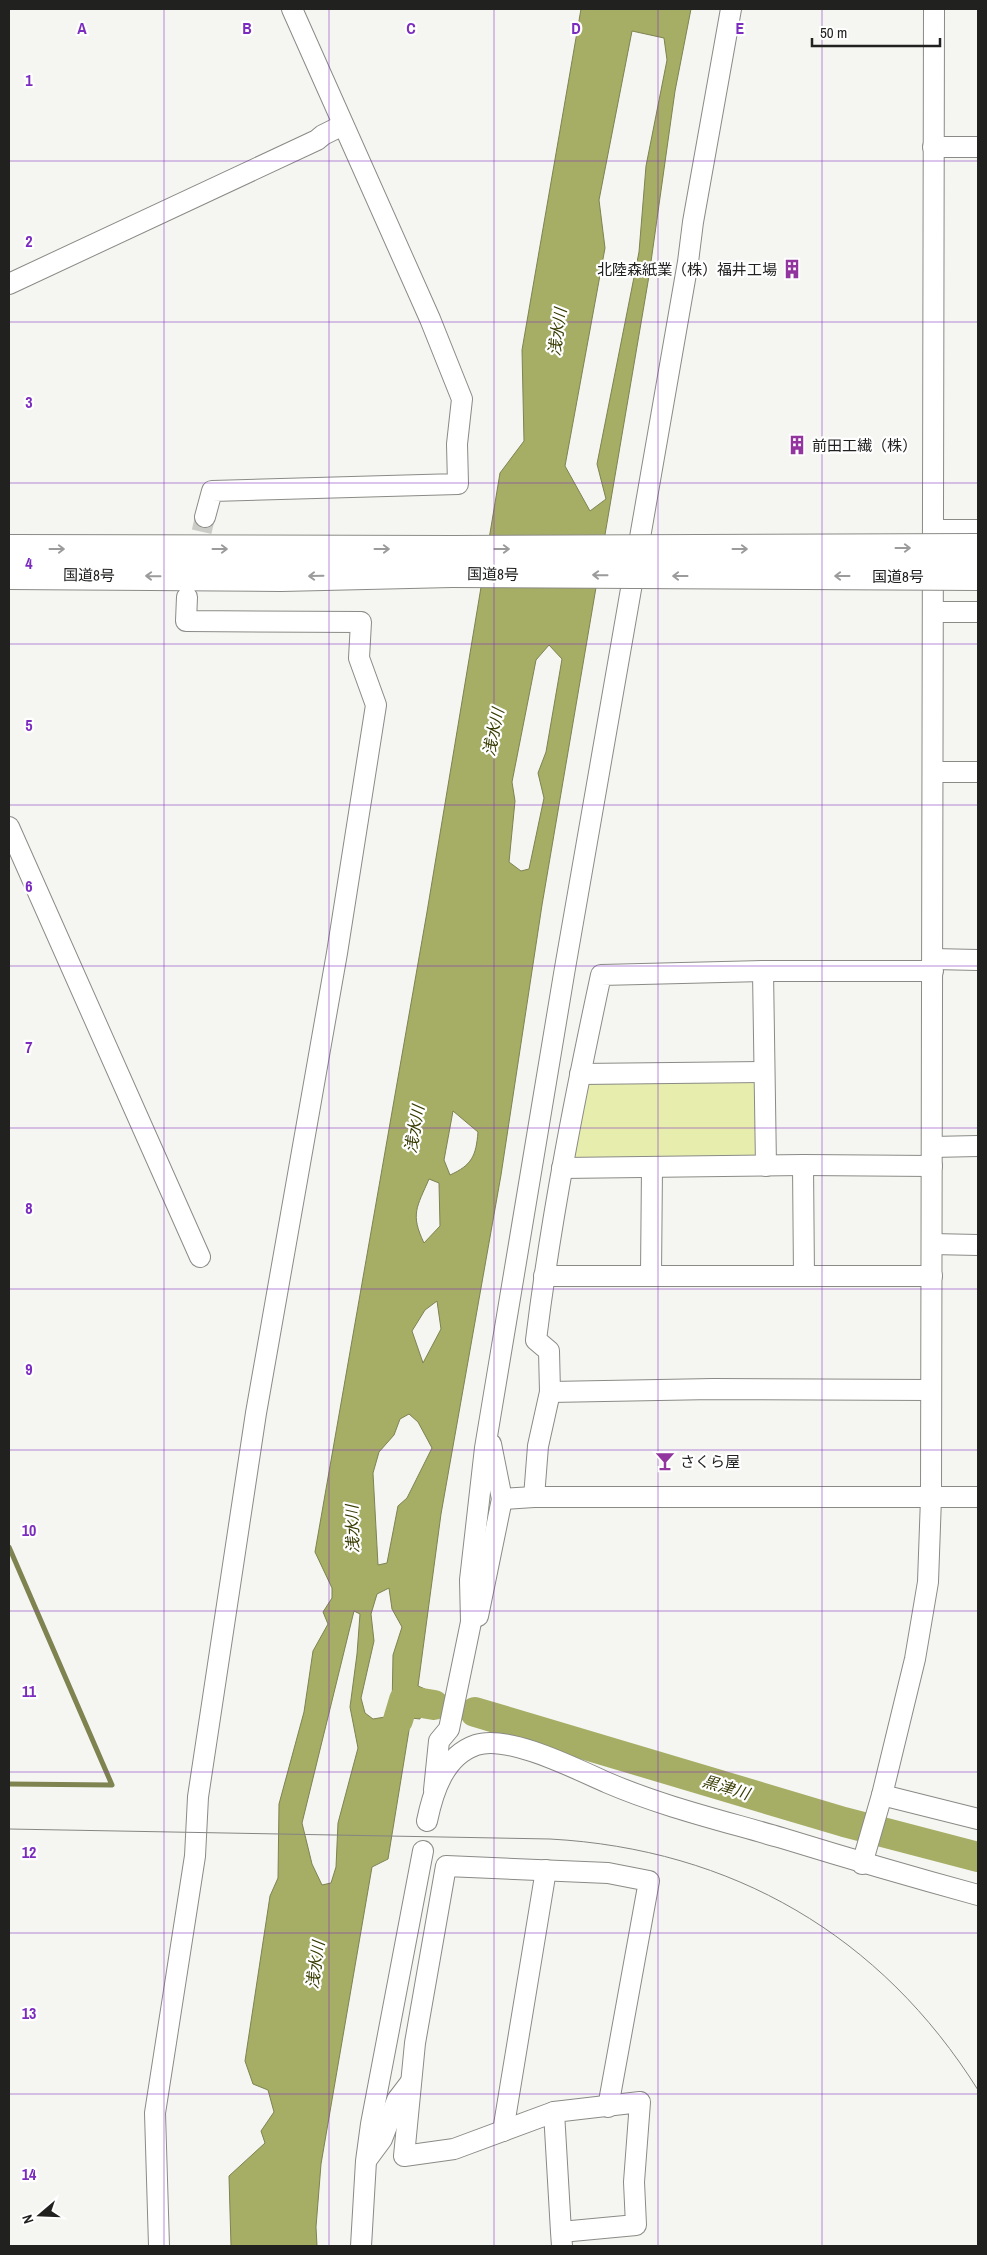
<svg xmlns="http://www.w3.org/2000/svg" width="987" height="2255" font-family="'Archivo Narrow','Noto Sans JP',sans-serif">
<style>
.green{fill:#e7eead}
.water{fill:#a6ad64;stroke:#7e8350;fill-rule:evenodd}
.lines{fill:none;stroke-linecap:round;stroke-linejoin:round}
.stream{stroke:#7e8350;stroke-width:5}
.river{stroke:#a6ad64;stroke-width:30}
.minor-tunnel{stroke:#cbcbc8;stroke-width:20;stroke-dasharray:20 10;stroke-linecap:butt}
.minor-casing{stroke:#8a8a86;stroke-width:22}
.highway-casing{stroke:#8a8a86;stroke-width:30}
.minor{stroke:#fff;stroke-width:20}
.highway{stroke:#fff;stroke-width:28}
.tram{stroke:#858683;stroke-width:1}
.highway-bridge-casing{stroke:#8a8a86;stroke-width:30;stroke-linecap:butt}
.highway-bridge{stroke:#fff;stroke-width:28}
.oneway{stroke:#9b9b9b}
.grid{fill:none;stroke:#7b2cbf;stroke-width:1;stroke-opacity:0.55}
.labels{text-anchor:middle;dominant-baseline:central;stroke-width:4.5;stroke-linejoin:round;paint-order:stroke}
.poi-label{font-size:15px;fill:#212120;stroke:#fff;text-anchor:start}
.street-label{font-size:15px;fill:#212120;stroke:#fff}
.water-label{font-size:16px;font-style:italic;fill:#393c00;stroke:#fff}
.grid-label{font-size:16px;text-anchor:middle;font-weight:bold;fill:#7b2cbf;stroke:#fff;stroke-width:4.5;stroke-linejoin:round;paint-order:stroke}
</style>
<rect width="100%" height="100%" fill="#f5f6f2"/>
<polygon class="green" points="759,1077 761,1161 583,1163 574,1155 587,1079"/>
<path class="water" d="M 581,9 L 691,9 L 675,91 L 649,276 L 542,905 L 501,1175 L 441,1514 L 418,1686 L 425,1689 L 420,1719 L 411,1718 L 388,1859 L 372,1867 L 321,2164 L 316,2227 L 317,2246 L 231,2246 L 229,2176 L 265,2143 L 261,2131 L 274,2112 L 268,2090 L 253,2084 L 245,2061 L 270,1896 L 278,1878 L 279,1804 L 304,1712 L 313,1651 L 328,1624 L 323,1612 L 332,1598 L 332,1588 L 315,1552 L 427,912 L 500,473 L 524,441 L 522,350 ZM 632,31 L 664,38 L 667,60 L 646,166 L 639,252 L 597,464 L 606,499 L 590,511 L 565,466 L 605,248 L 599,200 ZM 549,645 L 562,659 L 546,752 L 538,773 L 544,798 L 529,869 L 521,871 L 509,862 L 515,801 L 512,782 L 536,660 ZM 453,1111 L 478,1132 C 476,1156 472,1165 450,1175 L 444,1160 ZM 429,1179 L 439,1183 L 440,1226 L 424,1243 C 410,1214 417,1207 429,1179 ZM 437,1301 L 441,1329 L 423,1363 L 412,1331 L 425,1310 ZM 409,1414 L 418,1422 L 432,1448 L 407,1498 L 398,1506 L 387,1563 L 378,1565 L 373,1473 L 379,1452 L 394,1435 L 400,1419 ZM 389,1588 L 392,1609 L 402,1627 L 393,1655 L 392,1709 L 385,1717 L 373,1719 L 365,1713 L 361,1698 L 374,1641 L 371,1614 L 377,1594 ZM 354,1611 L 360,1614 L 357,1654 L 350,1707 L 358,1748 L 338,1823 L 336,1867 L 331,1883 L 322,1885 L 312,1864 L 302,1823 Z"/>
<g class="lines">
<polyline class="stream" points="9,1547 112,1785 9,1784"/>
<g class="river">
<polyline points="475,1712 844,1822 978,1857"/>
<polyline points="398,1720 404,1700 434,1705"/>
</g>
<polyline class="minor-tunnel" points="195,561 205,517"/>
<defs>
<g id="minor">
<polyline points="933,147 978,147"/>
<polyline points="9,284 317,140 323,135 343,125"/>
<polyline points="205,517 212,491 458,484 457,444 462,399 430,319 292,9"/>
<polyline points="933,530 978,530"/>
<polyline points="934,612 978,612"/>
<polyline points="934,772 978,772"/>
<polyline points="9,827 200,1257"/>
<polyline points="933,959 978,960"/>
<polyline points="763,971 766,1166"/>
<polyline points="580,1074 763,1072"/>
<polyline points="932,1147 978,1146"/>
<polyline points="803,1165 804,1276"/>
<polyline points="562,1168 803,1165 932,1166"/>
<polyline points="932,1244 978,1245"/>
<polyline points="651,1275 652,1167"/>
<polyline points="544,1276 932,1276"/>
<polyline points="550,1392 713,1389 931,1390"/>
<path d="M 534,1497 L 538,1446 L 550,1392 L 549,1351 L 536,1340 C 551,1217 575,1096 601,975 L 763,971 L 933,971"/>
<polyline points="502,1499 534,1497 978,1497"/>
<polyline points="478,1616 502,1499 491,1444"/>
<polyline points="434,1790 439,1741 449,1729 471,1622 470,1580 485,1448 565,968 688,262 693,222 731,9"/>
<polyline points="882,1795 978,1819"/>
<path d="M 427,1821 C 433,1792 444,1756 476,1745 C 508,1734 578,1770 608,1783 C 664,1807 724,1821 782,1838 C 847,1858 912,1877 978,1895"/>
<polyline points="862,1864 882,1795 915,1659 928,1582 931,1498 934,9"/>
<polyline points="554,2112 454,2149 404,2156 415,2043 446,1866 608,1873 649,1881 608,2107"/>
<polyline points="503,2131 546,1870"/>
<polyline points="368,2158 382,2139 397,2100 410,2083"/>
<polyline points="561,2232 636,2225 634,2182 640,2102 554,2112 561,2232 562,2246"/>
<polyline points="159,2246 155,2113 195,1856 198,1797 256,1413 337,953 376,705 359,658 361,622 186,621 187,597"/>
<polyline points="361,2246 366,2161 371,2124 423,1851"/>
</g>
<g id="highway">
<polyline points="9,549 453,550"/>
<polyline points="9,575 281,577 452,573"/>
</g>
</defs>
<use href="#minor" class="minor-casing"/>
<use href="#highway" class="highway-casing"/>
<use href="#minor" class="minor"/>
<use href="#highway" class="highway"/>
<path class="tram" d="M 9,1829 L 550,1839 C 732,1849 881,1935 978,2090"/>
<defs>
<g id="highway-bridge">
<polyline points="453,550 978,548"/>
<polyline points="452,573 978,576"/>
</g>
</defs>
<use href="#highway-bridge" class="highway-bridge-casing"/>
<use href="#highway-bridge" class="highway-bridge"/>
</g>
<defs><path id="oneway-shaft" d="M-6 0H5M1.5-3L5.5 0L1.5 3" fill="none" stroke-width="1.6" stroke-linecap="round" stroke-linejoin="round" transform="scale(1.25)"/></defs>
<g class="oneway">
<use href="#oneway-shaft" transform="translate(903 548)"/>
<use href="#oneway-shaft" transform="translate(57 549)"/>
<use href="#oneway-shaft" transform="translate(220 549)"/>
<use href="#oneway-shaft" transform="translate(382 549)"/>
<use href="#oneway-shaft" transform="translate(502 549)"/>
<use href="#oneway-shaft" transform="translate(740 549)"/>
<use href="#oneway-shaft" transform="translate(600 575) rotate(-179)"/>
<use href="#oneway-shaft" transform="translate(153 576) rotate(-179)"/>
<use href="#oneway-shaft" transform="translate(316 576) rotate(179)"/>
<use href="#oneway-shaft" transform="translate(680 576) rotate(-180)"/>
<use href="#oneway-shaft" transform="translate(842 576) rotate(-180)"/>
</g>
<path class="grid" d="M 164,9 L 164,2246M 329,9 L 329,2246M 494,9 L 494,2246M 658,9 L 658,2246M 822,9 L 822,2246M 9,161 L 978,161M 9,322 L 978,322M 9,483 L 978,483M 9,644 L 978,644M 9,805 L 978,805M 9,966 L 978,966M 9,1128 L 978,1128M 9,1289 L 978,1289M 9,1450 L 978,1450M 9,1611 L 978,1611M 9,1772 L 978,1772M 9,1933 L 978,1933M 9,2094 L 978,2094"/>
<defs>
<symbol id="building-bare" viewBox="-9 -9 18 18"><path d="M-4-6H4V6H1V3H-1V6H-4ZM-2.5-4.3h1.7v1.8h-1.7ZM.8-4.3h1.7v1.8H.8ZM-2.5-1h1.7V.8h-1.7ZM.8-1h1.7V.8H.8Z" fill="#92359e" stroke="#fff" stroke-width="2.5" paint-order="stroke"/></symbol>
<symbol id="bar-bare" viewBox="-9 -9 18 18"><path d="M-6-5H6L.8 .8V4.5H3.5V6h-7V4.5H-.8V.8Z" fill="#92359e" stroke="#fff" stroke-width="2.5" paint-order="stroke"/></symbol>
</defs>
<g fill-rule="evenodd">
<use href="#building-bare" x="778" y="255" width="28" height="28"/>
<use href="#building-bare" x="783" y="431" width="28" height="28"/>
<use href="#bar-bare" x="651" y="1447" width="28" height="28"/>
</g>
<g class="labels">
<g class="poi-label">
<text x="777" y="269" text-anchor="end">北陸森紙業（株）福井工場</text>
<text x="812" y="445">前田工繊（株）</text>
<text x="680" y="1461">さくら屋</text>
</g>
<g class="street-label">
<text transform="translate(493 574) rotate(1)">国道8号</text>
<text transform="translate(89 575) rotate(1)">国道8号</text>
<text x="898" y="576">国道8号</text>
</g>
<g class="water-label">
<text transform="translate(557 332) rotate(-82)">浅水川</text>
<text transform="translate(493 732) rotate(-78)">浅水川</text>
<text transform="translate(414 1129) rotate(-80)">浅水川</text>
<text transform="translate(352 1529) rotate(-91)">浅水川</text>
<text transform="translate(726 1787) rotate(17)">黒津川</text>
<text transform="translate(315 1965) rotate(-82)">浅水川</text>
</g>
</g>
<g class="grid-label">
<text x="82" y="34">A</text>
<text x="247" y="34">B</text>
<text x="411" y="34">C</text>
<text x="576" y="34">D</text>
<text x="740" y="34">E</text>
<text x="29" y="86">1</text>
<text x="29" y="247">2</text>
<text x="29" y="408">3</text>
<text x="29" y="569">4</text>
<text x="29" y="731">5</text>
<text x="29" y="892">6</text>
<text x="29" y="1053">7</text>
<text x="29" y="1214">8</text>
<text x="29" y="1375">9</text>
<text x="29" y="1536">10</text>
<text x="29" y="1697">11</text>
<text x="29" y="1858">12</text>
<text x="29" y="2019">13</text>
<text x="29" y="2180">14</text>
</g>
<rect width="987" height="2255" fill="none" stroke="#212120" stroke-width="20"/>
<g transform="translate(40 2215) rotate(251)" stroke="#ffffff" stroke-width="4" paint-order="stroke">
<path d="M0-4L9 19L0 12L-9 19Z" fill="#212120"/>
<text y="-8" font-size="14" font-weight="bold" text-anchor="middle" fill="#212120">N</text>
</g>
<path d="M812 38v8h128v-8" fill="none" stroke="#212120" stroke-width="2.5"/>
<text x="820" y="38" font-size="15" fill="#212120" stroke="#ffffff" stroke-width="4" paint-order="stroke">50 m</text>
</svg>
